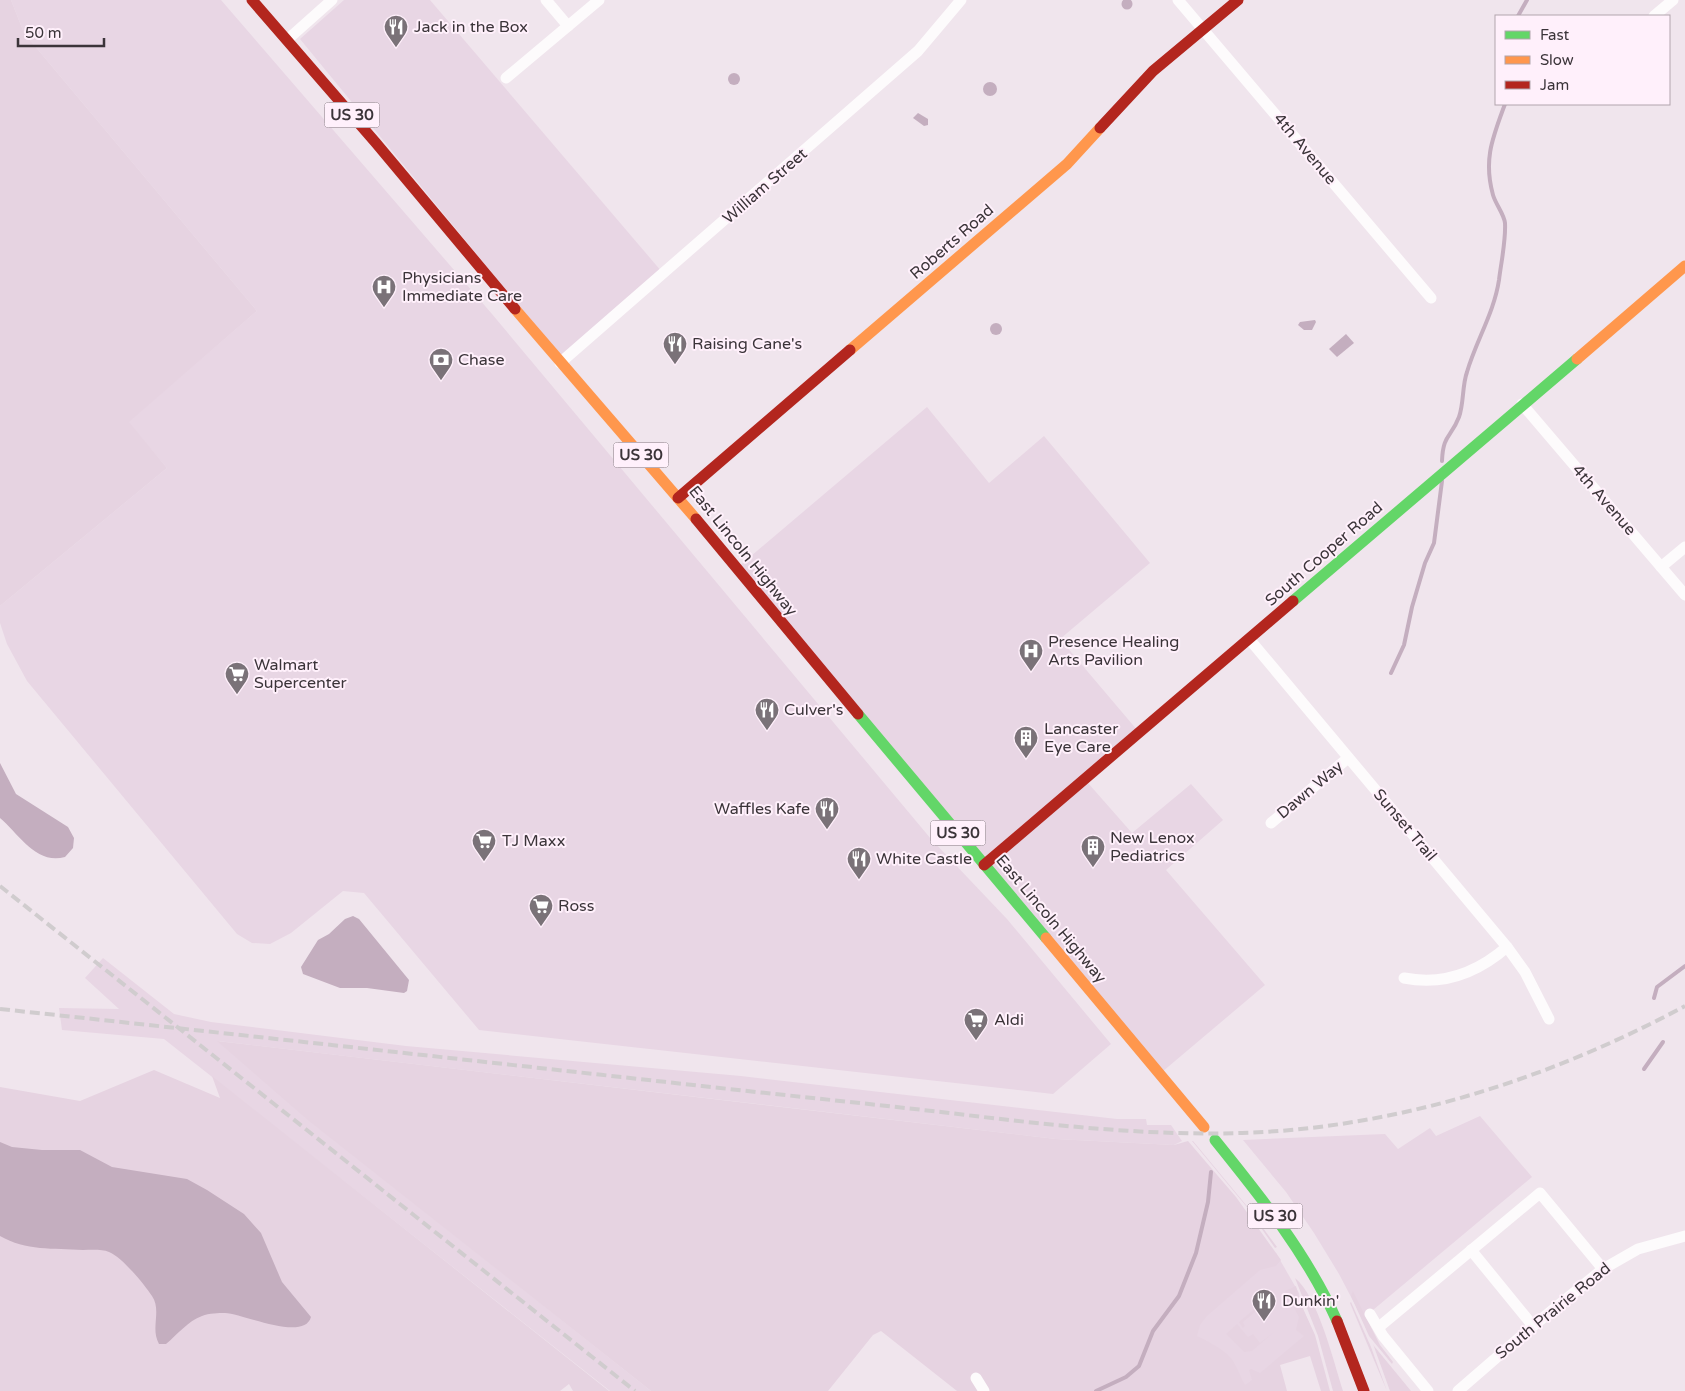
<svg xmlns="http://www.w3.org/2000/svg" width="1685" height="1391" font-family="'Varela Round',sans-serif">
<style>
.built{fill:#e8d6e4}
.green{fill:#e6d3e1}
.water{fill:#c4aebf}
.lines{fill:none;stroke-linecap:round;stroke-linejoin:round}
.stream{stroke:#c4aebf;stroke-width:4}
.street{stroke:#fdfbfc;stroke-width:11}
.fast{stroke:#63d668;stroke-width:11}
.slow{stroke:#ff974d;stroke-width:11}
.jam{stroke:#b3261e;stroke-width:11}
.rail{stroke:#d0ccce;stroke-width:4;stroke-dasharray:10 5;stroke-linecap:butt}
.labels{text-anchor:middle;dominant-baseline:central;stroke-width:4;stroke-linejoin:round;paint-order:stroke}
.shield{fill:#fff0fb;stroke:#766c73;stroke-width:1}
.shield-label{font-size:15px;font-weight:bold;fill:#3b3439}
.poi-label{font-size:16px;fill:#3b3439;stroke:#fff0fb;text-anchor:start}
.street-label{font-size:16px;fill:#3b3439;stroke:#fff0fb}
</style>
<rect width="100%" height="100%" fill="#f0e5ed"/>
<g class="built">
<polygon points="11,0 221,0 492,314 931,839 1007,919 1111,1044 1053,1094 479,1030 364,893 343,891 291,933 270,944 252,943 237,934 27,681 7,644 0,623 0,606 167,468 128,422 257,311 24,33"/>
<polygon points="344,0 430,0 662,272 562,358 300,39"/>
<polygon points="927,407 989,483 1044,436 1150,563 1060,639 1138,731 1088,783 1132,833 1191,784 1223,820 1166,870 1265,985 1162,1072 738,567"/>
<polygon points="103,958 174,1014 211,1022 406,1046 741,1076 1117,1119 1146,1119 1147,1125 1171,1125 1182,1141 1174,1145 1056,1139 218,1041 308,1119 651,1391 610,1391 164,1039 62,1030 59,1008 119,1009 85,978"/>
<polygon points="1480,1116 1532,1177 1373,1310 1361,1316 1339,1274 1314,1233 1286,1192 1243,1140 1385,1134 1398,1149 1430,1128 1436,1136"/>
<polygon points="1276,1253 1299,1293 1300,1302 1313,1332 1241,1391 1186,1329"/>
</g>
<g class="green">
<polygon points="0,0 11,0 24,33 257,311 129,422 167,468 0,606"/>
<path d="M 217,1041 L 1056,1139 L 1174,1145 L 1188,1141 L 1236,1197 L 1281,1260 L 1276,1266 L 1260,1270 L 1207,1316 L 1200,1325 L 1197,1336 C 1206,1340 1224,1350 1230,1357 C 1237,1365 1240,1377 1245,1385 L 1252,1380 L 1249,1370 L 1251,1369 L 1260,1373 L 1304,1336 L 1296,1330 L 1299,1317 L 1285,1291 L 1296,1286 L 1300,1302 L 1315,1335 L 1330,1391 L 1321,1391 L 1310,1356 L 1280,1365 L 1287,1391 L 957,1391 L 881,1331 L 873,1335 L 828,1391 L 651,1391 L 309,1121 Z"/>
<polygon points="154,1070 220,1098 212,1076 609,1391 573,1391 569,1384 560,1391 0,1391 0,1087 80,1101"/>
<polygon points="1192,1141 1193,1141 1246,1205 1277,1247 1275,1248 1246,1206"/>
<path d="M 1295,1278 C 1318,1296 1334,1363 1343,1391 L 1333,1391 L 1318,1336 Z"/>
<polygon points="1353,1291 1380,1345 1393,1362 1392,1364 1369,1336 1351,1296"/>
<polygon points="1271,1295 1270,1301 1273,1299 1275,1304 1273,1306 1268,1301 1243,1322 1245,1326 1243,1328 1239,1322"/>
<polygon points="1351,1302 1371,1347 1387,1391 1350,1303"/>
<polygon points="1237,1324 1248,1337 1253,1334 1260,1343 1274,1332 1252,1351 1244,1352 1226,1334"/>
<polygon points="1373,1344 1374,1346 1411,1391 1390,1391"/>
</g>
<g class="water">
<circle cx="1127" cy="4" r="5.5"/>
<circle cx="734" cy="79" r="6"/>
<circle cx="990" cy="89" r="7"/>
<polygon points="918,113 928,119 928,125 924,126 913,118"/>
<polygon points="1315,320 1316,322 1312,330 1304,330 1298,325 1300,322"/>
<circle cx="996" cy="329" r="6"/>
<polygon points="1346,334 1354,343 1337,357 1329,349"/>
<path d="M 0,763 L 16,794 L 68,827 L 74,838 L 73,848 L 65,857 C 36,865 19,834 0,818 Z"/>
<polygon points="353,916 359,919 409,980 407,991 404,993 367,988 340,988 303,974 301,967 318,940 329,934 345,919"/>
<path d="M 0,1142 L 12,1147 L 42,1150 L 80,1150 L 112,1167 L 187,1179 L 207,1190 L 244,1214 L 261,1233 L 282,1282 L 311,1317 C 304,1342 244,1314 225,1313 C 219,1313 209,1313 202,1316 C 188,1321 178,1334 166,1344 L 159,1344 C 150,1328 162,1311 152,1296 C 144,1284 122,1257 109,1252 C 102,1249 91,1250 83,1250 C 53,1248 26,1251 0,1236 Z"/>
</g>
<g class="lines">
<g class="stream">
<polyline points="1518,16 1527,0"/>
<path d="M 1442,461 C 1443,434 1451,438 1459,417 C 1464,403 1462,386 1467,372 C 1476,341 1494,313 1499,280 C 1501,263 1506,241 1505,223 C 1504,214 1496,205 1493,195 C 1483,159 1493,137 1505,104"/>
<polyline points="1391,673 1404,645 1412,607 1425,563 1434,543 1442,481"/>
<polyline points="1654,998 1657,987 1685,966"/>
<polyline points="1644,1069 1663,1042"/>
<polyline points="1096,1391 1126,1377 1139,1366 1153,1331 1179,1296 1196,1253 1208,1202 1211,1172"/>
</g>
<g class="street">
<polyline points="546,0 568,26"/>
<polyline points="1178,0 1431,298"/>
<polyline points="1654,16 1673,0"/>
<polyline points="287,40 332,0"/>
<polyline points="506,78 599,0"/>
<polyline points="560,363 918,51 961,0"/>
<polyline points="1522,404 1685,595"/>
<polyline points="1661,567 1685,547"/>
<polyline points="1250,640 1507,947 1525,972 1549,1019"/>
<polyline points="1271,823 1348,758"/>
<path d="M 1404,978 C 1444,986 1477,973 1507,947"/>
<polyline points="1471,1250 1533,1326"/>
<polyline points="1370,1314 1383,1336 1428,1391"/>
<polyline points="1379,1327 1540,1193 1603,1269"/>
<polyline points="976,1378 984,1391"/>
<polyline points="1458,1391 1533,1326 1603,1269 1638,1249 1685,1236"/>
</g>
<g class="fast">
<polyline points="1293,601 1577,359"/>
<polyline points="858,714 1046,938"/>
<path d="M 1215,1140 C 1261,1197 1307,1254 1337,1321"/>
</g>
<g class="slow">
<polyline points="515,309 696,519"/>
<polyline points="850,350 1067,164 1100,128"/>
<polyline points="1577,359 1685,266"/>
<polyline points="1046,938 1204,1127"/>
</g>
<g class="jam">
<polyline points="252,0 376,143 515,309"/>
<polyline points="1100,128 1153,71 1238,0"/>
<polyline points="678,498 850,350"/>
<polyline points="696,519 858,714"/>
<polyline points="984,865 1293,601"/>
<polyline points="1337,1321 1364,1391"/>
</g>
<g class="rail">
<polyline points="0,886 635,1391"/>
<path d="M 0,1009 C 234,1034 468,1060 702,1086 C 782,1095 862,1103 941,1112 C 1041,1124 1141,1136 1242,1133 C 1397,1128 1549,1079 1685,1006"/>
</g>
</g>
<defs>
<symbol id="restaurant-pin" viewBox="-11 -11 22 30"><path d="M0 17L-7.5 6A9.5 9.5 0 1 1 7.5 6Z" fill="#7a7278" stroke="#fff0fb"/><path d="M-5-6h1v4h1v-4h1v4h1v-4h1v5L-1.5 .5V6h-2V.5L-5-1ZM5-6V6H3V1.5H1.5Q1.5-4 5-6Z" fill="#fff"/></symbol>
<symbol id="hospital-pin" viewBox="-11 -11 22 30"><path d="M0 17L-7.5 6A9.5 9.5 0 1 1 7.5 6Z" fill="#7a7278" stroke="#fff0fb"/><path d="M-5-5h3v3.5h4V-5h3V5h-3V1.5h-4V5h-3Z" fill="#fff"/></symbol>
<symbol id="bank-pin" viewBox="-11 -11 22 30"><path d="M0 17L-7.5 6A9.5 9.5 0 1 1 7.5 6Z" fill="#7a7278" stroke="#fff0fb"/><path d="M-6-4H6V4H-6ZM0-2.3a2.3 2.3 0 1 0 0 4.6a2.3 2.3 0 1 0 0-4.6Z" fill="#fff"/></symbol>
<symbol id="supermarket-pin" viewBox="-11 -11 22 30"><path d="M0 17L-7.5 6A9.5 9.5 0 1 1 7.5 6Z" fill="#7a7278" stroke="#fff0fb"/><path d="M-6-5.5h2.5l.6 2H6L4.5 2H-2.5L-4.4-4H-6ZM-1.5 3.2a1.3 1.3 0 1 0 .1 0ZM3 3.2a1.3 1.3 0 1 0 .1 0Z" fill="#fff"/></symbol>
<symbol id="building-pin" viewBox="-11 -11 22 30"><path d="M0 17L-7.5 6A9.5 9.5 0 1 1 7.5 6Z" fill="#7a7278" stroke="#fff0fb"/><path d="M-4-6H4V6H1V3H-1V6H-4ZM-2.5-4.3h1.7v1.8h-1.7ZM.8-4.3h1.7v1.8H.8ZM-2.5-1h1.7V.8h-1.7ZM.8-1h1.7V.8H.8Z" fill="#fff"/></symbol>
</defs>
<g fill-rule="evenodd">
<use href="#restaurant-pin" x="382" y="13" width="28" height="38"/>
<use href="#hospital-pin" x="370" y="273" width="28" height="38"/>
<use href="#restaurant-pin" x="661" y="330" width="28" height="38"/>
<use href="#bank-pin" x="427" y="346" width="28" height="38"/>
<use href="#hospital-pin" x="1017" y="637" width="28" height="38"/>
<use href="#supermarket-pin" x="223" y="660" width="28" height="38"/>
<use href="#restaurant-pin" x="753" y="696" width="28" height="38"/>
<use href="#building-pin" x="1012" y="724" width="28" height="38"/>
<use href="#restaurant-pin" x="813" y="795" width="28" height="38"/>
<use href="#supermarket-pin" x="470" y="827" width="28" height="38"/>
<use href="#building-pin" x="1079" y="833" width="28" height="38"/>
<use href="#restaurant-pin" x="845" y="845" width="28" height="38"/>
<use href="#supermarket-pin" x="527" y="892" width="28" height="38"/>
<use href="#supermarket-pin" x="962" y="1006" width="28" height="38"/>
<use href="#restaurant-pin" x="1250" y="1287" width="28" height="38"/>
</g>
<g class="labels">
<g class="shield">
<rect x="324.5" y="102.5" width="55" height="25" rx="4"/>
<rect x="613.5" y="442.5" width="55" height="25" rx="4"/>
<rect x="930.5" y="820.5" width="55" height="25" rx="4"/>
<rect x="1247.5" y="1203.5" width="55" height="25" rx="4"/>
</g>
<g class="shield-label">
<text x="352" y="115">US 30</text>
<text x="641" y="455">US 30</text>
<text x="958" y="833">US 30</text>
<text x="1275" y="1216">US 30</text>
</g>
<g class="poi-label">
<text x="414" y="27">Jack in the Box</text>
<text x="402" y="278">Physicians<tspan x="402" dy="18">Immediate Care</tspan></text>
<text x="692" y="344">Raising Cane's</text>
<text x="458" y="360">Chase</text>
<text x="1048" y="642">Presence Healing<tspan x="1048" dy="18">Arts Pavilion</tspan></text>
<text x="254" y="665">Walmart<tspan x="254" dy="18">Supercenter</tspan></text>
<text x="784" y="710">Culver's</text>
<text x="1044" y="729">Lancaster<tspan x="1044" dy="18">Eye Care</tspan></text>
<text x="810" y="809" text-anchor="end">Waffles Kafe</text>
<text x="1110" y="838">New Lenox<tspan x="1110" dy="18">Pediatrics</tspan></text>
<text x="502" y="841">TJ Maxx</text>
<text x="876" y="859">White Castle</text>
<text x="558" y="906">Ross</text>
<text x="994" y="1020">Aldi</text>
<text x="1282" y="1301">Dunkin'</text>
</g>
<g class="street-label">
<text transform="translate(1305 149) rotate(50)">4th Avenue</text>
<text transform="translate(765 186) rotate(-41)">William Street</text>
<text transform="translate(952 242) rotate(-41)">Roberts Road</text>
<text transform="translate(1604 500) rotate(49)">4th Avenue</text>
<text transform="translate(743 551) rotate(51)">East Lincoln Highway</text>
<text transform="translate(1324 554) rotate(-41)">South Cooper Road</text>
<text transform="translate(1310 790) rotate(-40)">Dawn Way</text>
<text transform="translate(1405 825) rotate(50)">Sunset Trail</text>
<text transform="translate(1051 919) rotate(50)">East Lincoln Highway</text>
<text transform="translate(1553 1311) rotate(-39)">South Prairie Road</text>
</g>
</g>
<rect x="1495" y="15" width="175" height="90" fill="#fff0fb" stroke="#b1a5ad"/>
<rect x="1505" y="31" width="25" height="8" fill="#63d668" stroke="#b1a5ad"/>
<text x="1540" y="40" font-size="15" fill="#3b3439">Fast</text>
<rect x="1505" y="56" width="25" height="8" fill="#ff974d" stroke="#b1a5ad"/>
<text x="1540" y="65" font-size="15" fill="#3b3439">Slow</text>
<rect x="1505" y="81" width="25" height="8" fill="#b3261e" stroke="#b1a5ad"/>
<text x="1540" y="90" font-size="15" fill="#3b3439">Jam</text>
<path d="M18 38v8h86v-8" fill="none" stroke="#3b3439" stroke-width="2.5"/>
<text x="25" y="38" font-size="15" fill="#3b3439" stroke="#fff0fb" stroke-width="4" paint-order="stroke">50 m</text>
</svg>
